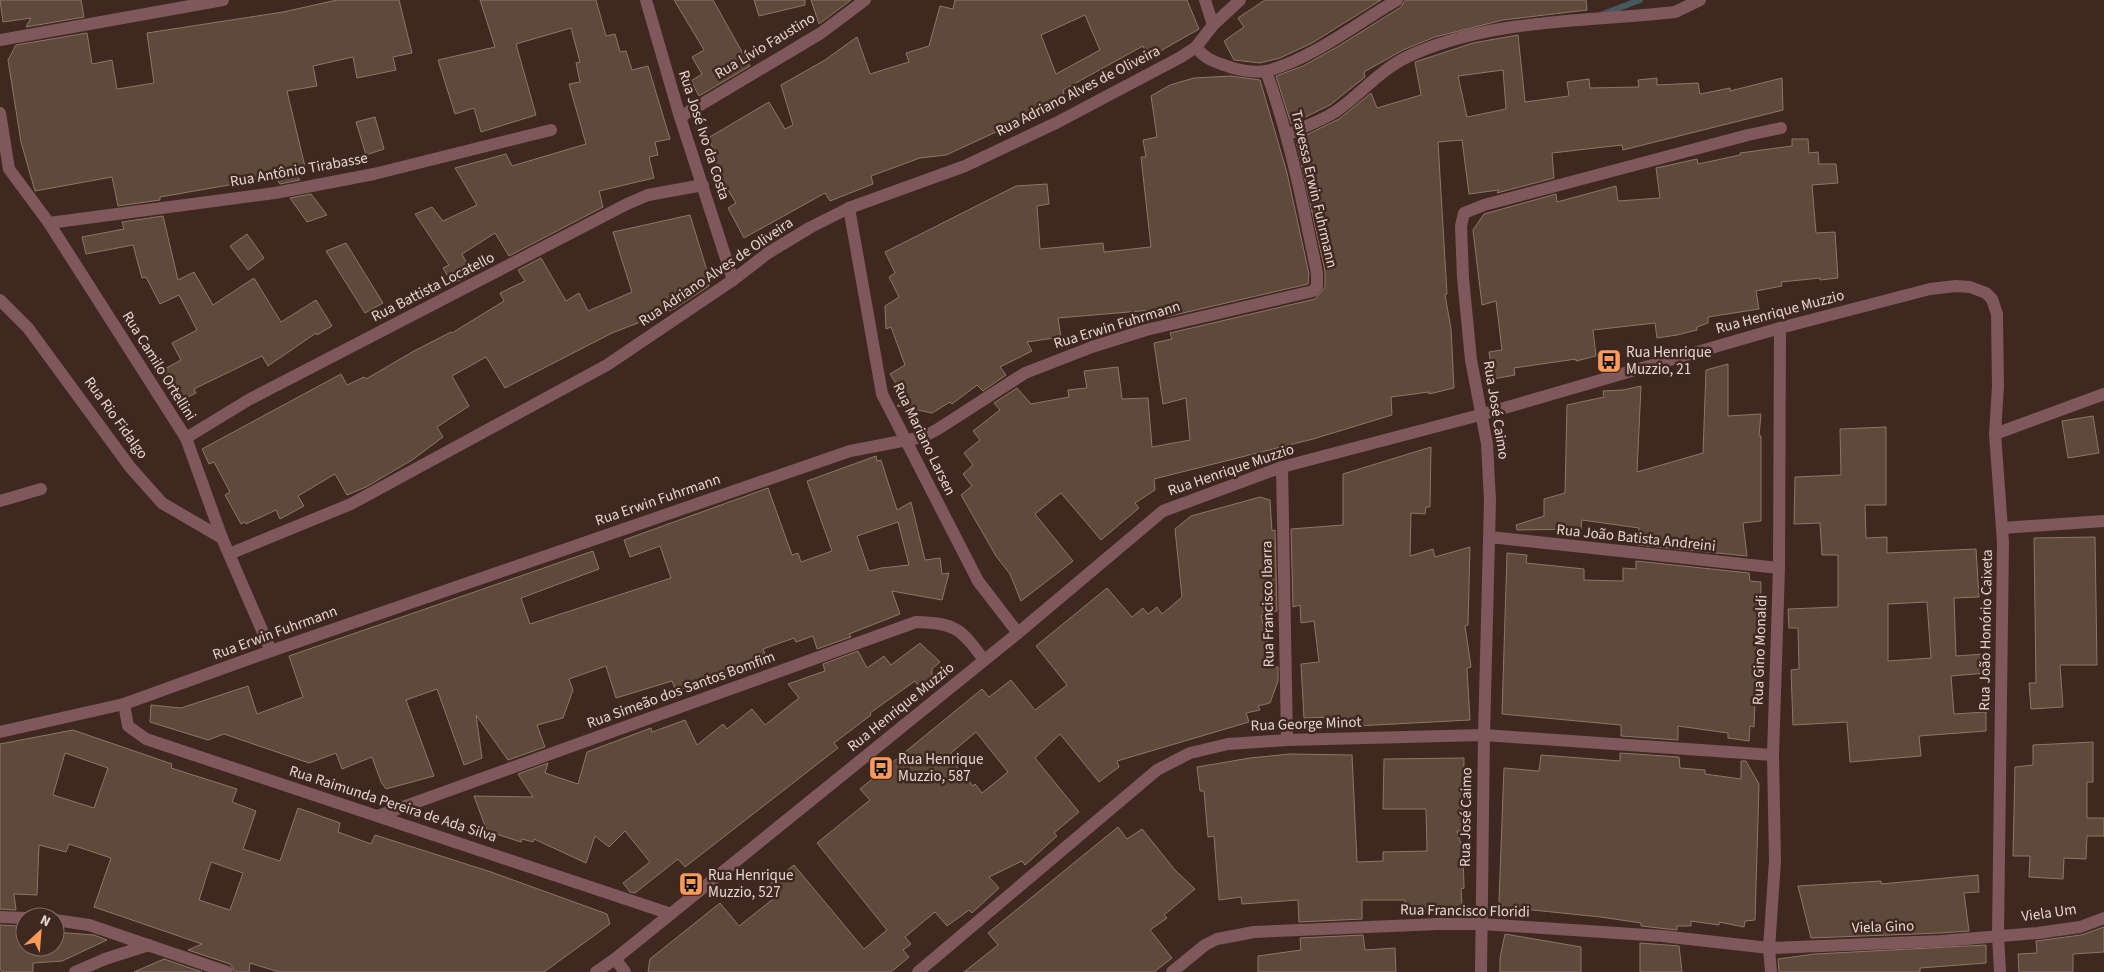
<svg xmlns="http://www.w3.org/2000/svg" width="2104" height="972" font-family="'Source Sans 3',sans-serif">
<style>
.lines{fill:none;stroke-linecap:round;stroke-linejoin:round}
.stream{stroke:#45595e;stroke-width:6}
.building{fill:#5e493b;stroke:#8e7667;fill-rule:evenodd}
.street{stroke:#7f585c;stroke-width:12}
.labels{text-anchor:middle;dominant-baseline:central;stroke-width:5;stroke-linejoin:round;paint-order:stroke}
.street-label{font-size:15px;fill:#e5d6d0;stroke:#3f2820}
.poi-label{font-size:15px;fill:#e5d6d0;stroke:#3f2820;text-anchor:start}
</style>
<rect width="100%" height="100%" fill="#3f2820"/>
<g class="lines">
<polyline class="stream" points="1603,14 1640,0"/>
</g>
<g class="building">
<polygon points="0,0 81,0 84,17 26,27 31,18 3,22"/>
<polygon points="337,0 399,0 412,53 393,57 396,70 357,78 353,57 313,66 317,86 287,91 306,171 294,173 300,180 280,184 275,177 160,197 160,200 118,206 112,177 35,191 21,142 8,60 16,45 87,33 92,64 112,60 117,89 154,83 147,33 283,12"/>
<polygon points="480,0 596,0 606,36 615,34 620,52 626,51 632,70 648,66 670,139 655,142 658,155 649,157 654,178 599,191 603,207 509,256 495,233 462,254 472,274 452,284 443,268 449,265 415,214 432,207 443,221 477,205 455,168 506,154 512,166 586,144 569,84 580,82 576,63 580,62 571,28 516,44 536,115 481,132 474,108 455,114 438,60 495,47"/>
<polygon points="674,0 713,0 750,66 699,96 691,81 702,74 692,57 704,50"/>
<polygon points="754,0 805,0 805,5 759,16"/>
<polygon points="811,0 851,0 819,24"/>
<path d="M 955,0 L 1187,0 L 1199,29 L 1148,58 L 1143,46 L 1063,90 L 1064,94 L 1052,99 L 1055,105 L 946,155 L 920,158 L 871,176 L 873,184 L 830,201 L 825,193 L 744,238 L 728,208 L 736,203 L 716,171 L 710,155 L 715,152 L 708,138 L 769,102 L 785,129 L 793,125 L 781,85 L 825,60 L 857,37 L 870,74 L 909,62 L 906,53 L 929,46 L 940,6 L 953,9 ZM 1085,15 L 1100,50 L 1056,74 L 1041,35 Z"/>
<polygon points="1265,0 1381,0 1312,43 1280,58 1260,63 1234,60 1224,41 1244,27 1238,18"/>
<polygon points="1405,0 1586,0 1587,10 1503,20 1435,37 1403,50 1364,72 1365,77 1330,105 1291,124 1276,76 1303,66 1337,47 1401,7"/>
<path d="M 1518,35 L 1525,102 L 1569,96 L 1567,82 L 1589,79 L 1590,88 L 1639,87 L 1638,80 L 1657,78 L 1657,85 L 1698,83 L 1700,94 L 1730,88 L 1730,91 L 1782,78 L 1783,110 L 1623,150 L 1622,145 L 1552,153 L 1554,178 L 1497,193 L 1499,190 L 1469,194 L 1462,140 L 1438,142 L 1447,294 L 1445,295 L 1451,329 L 1454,388 L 1429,394 L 1429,392 L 1391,397 L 1392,415 L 1313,439 L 1154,479 L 1155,490 L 1135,503 L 1139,508 L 1101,540 L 1061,493 L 1035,514 L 1073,561 L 1021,601 L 1010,574 L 996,556 L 961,495 L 972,486 L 963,474 L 973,465 L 964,453 L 980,440 L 973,431 L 1000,410 L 994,403 L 1017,388 L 1031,404 L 1069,397 L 1068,390 L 1087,388 L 1084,371 L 1118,367 L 1122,399 L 1148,398 L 1152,447 L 1190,440 L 1186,398 L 1163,404 L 1154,343 L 1172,339 L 1170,333 L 1315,299 L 1325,287 L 1325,271 L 1296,140 L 1339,119 L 1371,93 L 1377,108 L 1421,95 L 1415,62 L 1473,43 ZM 1503,70 L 1506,109 L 1467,117 L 1458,76 Z"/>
<polygon points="1231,76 1260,80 1287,173 1309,274 1308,284 1166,317 1164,309 1058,318 1061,337 1027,342 1032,351 1000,367 1006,375 983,391 977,385 952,404 950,402 932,413 897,406 906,399 890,374 905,365 891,327 886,329 885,306 899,297 889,277 895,273 885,252 1016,186 1047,184 1049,204 1037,206 1040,249 1103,243 1104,252 1151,247 1141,157 1146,157 1143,140 1157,137 1151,96 1170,85 1194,78"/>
<polygon points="375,117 384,149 366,155 356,122"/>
<polygon points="1792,139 1808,139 1809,153 1818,152 1819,164 1836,164 1838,183 1812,185 1816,233 1835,232 1838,278 1820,280 1820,278 1781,282 1782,286 1756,291 1759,309 1708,317 1708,323 1697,327 1697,330 1677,335 1657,338 1655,323 1593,330 1596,356 1576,361 1576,359 1514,368 1515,375 1493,379 1489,352 1502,350 1496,301 1482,305 1473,230 1484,214 1556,194 1557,202 1616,186 1618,201 1660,198 1656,168 1697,159 1698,164 1740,155 1740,153 1792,146"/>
<polygon points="311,194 327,215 307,222 290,198"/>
<polygon points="690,215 708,274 709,286 674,309 612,333 505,388 486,357 452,376 469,406 437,427 443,437 412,460 366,487 347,495 335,474 298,496 304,506 280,519 276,510 246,524 245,522 241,524 225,495 230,492 214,462 209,464 202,449 341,374 347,385 364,377 366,379 414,351 451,332 452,333 504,301 500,293 525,281 518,270 541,258 566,301 579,293 588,311 632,292 613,232"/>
<polygon points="163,216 178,280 194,272 213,305 254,278 281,322 316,300 332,326 317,335 316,333 268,366 262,356 194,389 196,393 178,402 161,371 181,360 172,343 197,330 179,295 160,304 146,277 142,278 133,245 86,254 82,237 124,229 122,222"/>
<polygon points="247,234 264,258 248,270 230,246"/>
<polygon points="346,243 383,303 365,313 326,251"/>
<polygon points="1728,364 1728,416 1761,414 1759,436 1761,436 1761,521 1743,523 1747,556 1638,545 1639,528 1582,520 1581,529 1517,530 1516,525 1544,516 1544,499 1565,493 1567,405 1604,397 1603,391 1623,390 1641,386 1637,472 1703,453 1706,370"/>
<polygon points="2093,416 2099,453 2068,458 2062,421"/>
<path d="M 1886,427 L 1886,505 L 1865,505 L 1866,538 L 1887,537 L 1887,553 L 1976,549 L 1979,597 L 1954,598 L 1956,656 L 1984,654 L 1986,673 L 1951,676 L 1954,714 L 1986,712 L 1986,731 L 1919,736 L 1921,756 L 1850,762 L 1847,722 L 1793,725 L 1791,670 L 1799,669 L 1798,628 L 1789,628 L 1788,609 L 1838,607 L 1838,555 L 1822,555 L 1820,523 L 1794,524 L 1795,477 L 1841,475 L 1840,429 ZM 1927,602 L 1931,658 L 1888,661 L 1888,604 Z"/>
<polygon points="1431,447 1430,507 1426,507 1425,514 1411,513 1410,556 1433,549 1435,557 1470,547 1468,625 1465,626 1471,667 1467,668 1470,720 1337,727 1336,717 1304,718 1301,664 1319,662 1314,621 1301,623 1300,605 1293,607 1291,529 1343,525 1343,474"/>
<path d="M 876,456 L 877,461 L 881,460 L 897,510 L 911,502 L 925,560 L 940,558 L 942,574 L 949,573 L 942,600 L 892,591 L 900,614 L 849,634 L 851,637 L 817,649 L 813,636 L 796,642 L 794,638 L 763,649 L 767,659 L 676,691 L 672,681 L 616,698 L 606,666 L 569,679 L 573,690 L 563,718 L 537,725 L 545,747 L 508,760 L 476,715 L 482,758 L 464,765 L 437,689 L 406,700 L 434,776 L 386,789 L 381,782 L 372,757 L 342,769 L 336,753 L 309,763 L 224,734 L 208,740 L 150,722 L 151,705 L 181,708 L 248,686 L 257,714 L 303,697 L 289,656 L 593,551 L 599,569 L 521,598 L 530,624 L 671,578 L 660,546 L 630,557 L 624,540 L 768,488 L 792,555 L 798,553 L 801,562 L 832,551 L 807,481 ZM 898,522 L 909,565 L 881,568 L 869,571 L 857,536 Z"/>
<path d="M 1260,497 L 1270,500 L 1272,531 L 1275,530 L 1277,611 L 1261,616 L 1271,653 L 1275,652 L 1274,667 L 1278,667 L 1278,681 L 1270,703 L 1258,706 L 1260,710 L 1246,713 L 1249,722 L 1117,761 L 1119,767 L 1099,782 L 1060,734 L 1035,758 L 1079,812 L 1054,833 L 1057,836 L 1025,865 L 1022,861 L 989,877 L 999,888 L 972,913 L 969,910 L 947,926 L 935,912 L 905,937 L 911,944 L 903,950 L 909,957 L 891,972 L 648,972 L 650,959 L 720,903 L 739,926 L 777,896 L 769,885 L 794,865 L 864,949 L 887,930 L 817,843 L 870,800 L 860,789 L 982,689 L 989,697 L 1011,680 L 1035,710 L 1067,685 L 1036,646 L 1107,588 L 1132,617 L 1143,608 L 1148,614 L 1157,607 L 1162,614 L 1182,597 L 1175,529 L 1191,516 ZM 976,732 L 1008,772 L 982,793 L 975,784 L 973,786 L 950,758 L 953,755 L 951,753 Z"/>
<polygon points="2095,537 2097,665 2060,665 2063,707 2031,709 2029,683 2036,683 2034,538"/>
<polygon points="1507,553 1527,555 1526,563 1584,569 1584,580 1623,581 1623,568 1636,569 1636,561 1749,573 1750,581 1761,582 1759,702 1755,702 1754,727 1750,726 1749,741 1728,738 1728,733 1678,726 1678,740 1621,736 1621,725 1502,714"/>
<polygon points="920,643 940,662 932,669 932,678 920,688 915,681 870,713 871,715 834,743 838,748 685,867 678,859 635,893 630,892 623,883 650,862 625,831 609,847 595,836 586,863 534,839 533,842 522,839 521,842 487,831 474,796 533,797 518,774 548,763 545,773 578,784 587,752 651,728 652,732 685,720 697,745 723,724 727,729 752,709 765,725 799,698 788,684 825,671 823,664 858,651 867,668 884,656 891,665"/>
<path d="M 73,730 L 172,764 L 171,768 L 237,789 L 232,802 L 256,811 L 243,849 L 280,861 L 298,808 L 340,823 L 338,832 L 371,844 L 375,835 L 491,872 L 607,914 L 610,924 L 544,972 L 279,972 L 250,963 L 249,972 L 235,972 L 230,964 L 188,950 L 202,944 L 94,907 L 111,858 L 69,844 L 66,852 L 39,845 L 37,895 L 14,894 L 16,910 L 0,909 L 0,744 ZM 65,753 L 108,768 L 94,808 L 53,795 ZM 211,862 L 243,873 L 230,910 L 199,900 Z"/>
<polygon points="2093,742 2093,782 2087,782 2087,818 2104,818 2104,836 2087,836 2086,859 2064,858 2063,879 2029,877 2030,856 2013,856 2015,767 2033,765 2033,745"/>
<polygon points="1620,753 1679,757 1680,768 1705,770 1705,774 1741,779 1741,761 1746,761 1759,784 1755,920 1745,921 1744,927 1719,922 1719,925 1691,921 1691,926 1677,926 1677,930 1641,926 1641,923 1601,917 1503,907 1499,901 1504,768 1539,771 1541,755 1620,761"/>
<polygon points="1290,754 1352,755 1357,862 1383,861 1383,852 1427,851 1426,809 1383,809 1384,759 1464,758 1463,831 1457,831 1463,851 1464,888 1461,889 1462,905 1458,911 1405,914 1405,900 1362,900 1362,919 1299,922 1298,900 1242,904 1241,897 1219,900 1214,836 1208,837 1204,791 1200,791 1197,767 1250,758"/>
<polygon points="1118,827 1127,839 1142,829 1175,870 1195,889 1164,915 1167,918 1150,930 1172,958 1154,972 964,972 998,945 988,933"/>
<polygon points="1978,875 1979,892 1964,893 1969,931 1940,933 1811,938 1798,886 1881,881 1881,884"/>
<polygon points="0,925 17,926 18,930 25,930 25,947 55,947 55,932 94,935 107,940 62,961 33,963 33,972 2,972 0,969"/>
<polygon points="2104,927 2104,952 2073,954 2073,972 2019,972 2018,954 2037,953 2036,941 2081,935"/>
<polygon points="1505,934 1581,947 1581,972 1500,972 1500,958"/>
<polygon points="1363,935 1365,950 1395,948 1396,972 1258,972 1258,956 1301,950 1300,938"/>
<polygon points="1640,943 1679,946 1682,972 1640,972"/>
<polygon points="1986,945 1986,963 1920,968 1920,972 1779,972 1778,959 1815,954"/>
<polygon points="164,959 202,972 134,972"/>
</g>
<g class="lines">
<g class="street">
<polyline points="646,0 680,117 733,280"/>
<polyline points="1205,0 1213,25"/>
<polyline points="0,40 223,0"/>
<path d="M 1196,47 C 1204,58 1212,61 1224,65 C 1236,70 1253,73 1266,71 C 1309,61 1359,22 1397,0"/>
<polyline points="0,113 9,169 49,223 186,438 222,538 271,651"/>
<polyline points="680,117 821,33 865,0"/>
<path d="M 1287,135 C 1303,127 1321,121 1335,112 C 1360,95 1380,70 1407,57 C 1489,18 1587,22 1675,12 L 1700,0"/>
<polyline points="849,208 882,394 978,581 1018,633"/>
<polyline points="49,223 275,193 374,174 551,130"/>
<polyline points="0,300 28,328 130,467 162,503 222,538"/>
<polyline points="1995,434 2104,394"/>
<polyline points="186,438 250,399 627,204 648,195 703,185"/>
<polyline points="1282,467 1287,740"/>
<polyline points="0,501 41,489"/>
<polyline points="2002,528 2104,521"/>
<polyline points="1490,537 1779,568"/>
<polyline points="229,554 351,504 607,365 733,280 768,253 811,227 849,208 965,166 1056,123 1181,57 1196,47 1213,25 1240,0"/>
<polyline points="124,704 128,726 146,739 671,914"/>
<path d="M 0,732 L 124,704 L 271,651 L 850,451 L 923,437 L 938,429 L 1025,373 L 1092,347 L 1146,330 L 1313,291 L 1317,286 L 1317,273 C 1303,205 1290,137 1266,71"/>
<path d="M 378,816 L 916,622 C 956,623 961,629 984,660"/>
<polyline points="0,917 25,918"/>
<polyline points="55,920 89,925 227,972"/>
<polyline points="615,959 625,972"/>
<polyline points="75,972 105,959 149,945"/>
<polyline points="596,972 615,959 1018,633 1163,511 1282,467 1480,415 1780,328 1930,289 1956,286 1970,287 1986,293 1992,299 1997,314 1998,386 1995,434 2003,542 1998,935 2000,972"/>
<polyline points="918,972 1157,770 1190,753 1228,744 1287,740 1484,735 1773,755"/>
<polyline points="1172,972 1205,945 1217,939 1254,932 1438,924 1482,924 1662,936 1769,948 1941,941 2038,933 2080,927 2104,918"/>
<polyline points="1481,972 1484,735 1490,501 1487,444 1471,360 1463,278 1461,226 1464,213 1484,205 1748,135 1781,128"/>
<polyline points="1771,972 1769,948 1775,861 1773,755 1779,568 1780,328"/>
</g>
</g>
<defs>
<symbol id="bus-square" viewBox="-11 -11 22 22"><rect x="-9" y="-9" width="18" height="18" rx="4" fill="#ff9a5b" stroke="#3f2820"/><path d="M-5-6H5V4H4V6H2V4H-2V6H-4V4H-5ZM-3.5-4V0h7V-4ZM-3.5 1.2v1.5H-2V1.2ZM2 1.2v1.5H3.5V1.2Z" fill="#111"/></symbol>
</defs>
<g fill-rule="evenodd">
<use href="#bus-square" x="1595" y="347" width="28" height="28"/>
<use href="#bus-square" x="867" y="754" width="28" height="28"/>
<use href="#bus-square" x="677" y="870" width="28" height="28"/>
</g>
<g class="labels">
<g class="street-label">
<text transform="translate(765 46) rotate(-31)">Rua Lívio Faustino</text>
<text transform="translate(1078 91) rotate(-27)">Rua Adriano Alves de Oliveira</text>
<text transform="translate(704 135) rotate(72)">Rua José Ivo da Costa</text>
<text transform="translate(299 170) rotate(-10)">Rua Antônio Tirabasse</text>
<text transform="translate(1314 189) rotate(77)">Travessa Erwin Fuhrmann</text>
<text transform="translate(716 272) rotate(-34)">Rua Adriano Alves de Oliveira</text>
<text transform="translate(433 287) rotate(-27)">Rua Battista Locatello</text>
<text transform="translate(1780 312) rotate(-15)">Rua Henrique Muzzio</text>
<text transform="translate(1117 325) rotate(-17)">Rua Erwin Fuhrmann</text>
<text transform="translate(159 366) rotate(58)">Rua Camilo Ortellini</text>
<text transform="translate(1496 410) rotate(81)">Rua José Caimo</text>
<text transform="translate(116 418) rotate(54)">Rua Rio Fidalgo</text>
<text transform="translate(924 439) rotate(64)">Rua Mariano Larsen</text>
<text transform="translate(1231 470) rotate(-19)">Rua Henrique Muzzio</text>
<text transform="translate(658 500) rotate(-19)">Rua Erwin Fuhrmann</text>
<text transform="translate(1636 538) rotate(6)">Rua João Batista Andreini</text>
<text transform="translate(1268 604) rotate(-91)">Rua Francisco Ibarra</text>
<text transform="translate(1986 630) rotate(-89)">Rua João Honório Caixeta</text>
<text transform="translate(275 633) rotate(-20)">Rua Erwin Fuhrmann</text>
<text transform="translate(1760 650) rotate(-88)">Rua Gino Monaldi</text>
<text transform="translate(681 690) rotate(-20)">Rua Simeão dos Santos Bomfim</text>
<text transform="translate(901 707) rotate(-39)">Rua Henrique Muzzio</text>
<text transform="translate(1306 724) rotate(-2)">Rua George Minot</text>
<text transform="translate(393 804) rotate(18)">Rua Raimunda Pereira de Ada Silva</text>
<text transform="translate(1466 817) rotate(-89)">Rua José Caimo</text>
<text transform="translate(1465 911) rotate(1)">Rua Francisco Floridi</text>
<text transform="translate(2049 913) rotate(-8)">Viela Um</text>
<text transform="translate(1883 927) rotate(-2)">Viela Gino</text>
</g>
<g class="poi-label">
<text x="1626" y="352">Rua Henrique<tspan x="1626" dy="17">Muzzio, 21</tspan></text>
<text x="898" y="759">Rua Henrique<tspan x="898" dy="17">Muzzio, 587</tspan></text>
<text x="708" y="875">Rua Henrique<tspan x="708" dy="17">Muzzio, 527</tspan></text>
</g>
</g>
<g transform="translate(40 932) rotate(26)"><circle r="24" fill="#3f2820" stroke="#816e66"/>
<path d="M0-4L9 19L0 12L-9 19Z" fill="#ff9a5b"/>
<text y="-8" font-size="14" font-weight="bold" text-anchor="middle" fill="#e5d6d0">N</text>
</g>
</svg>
